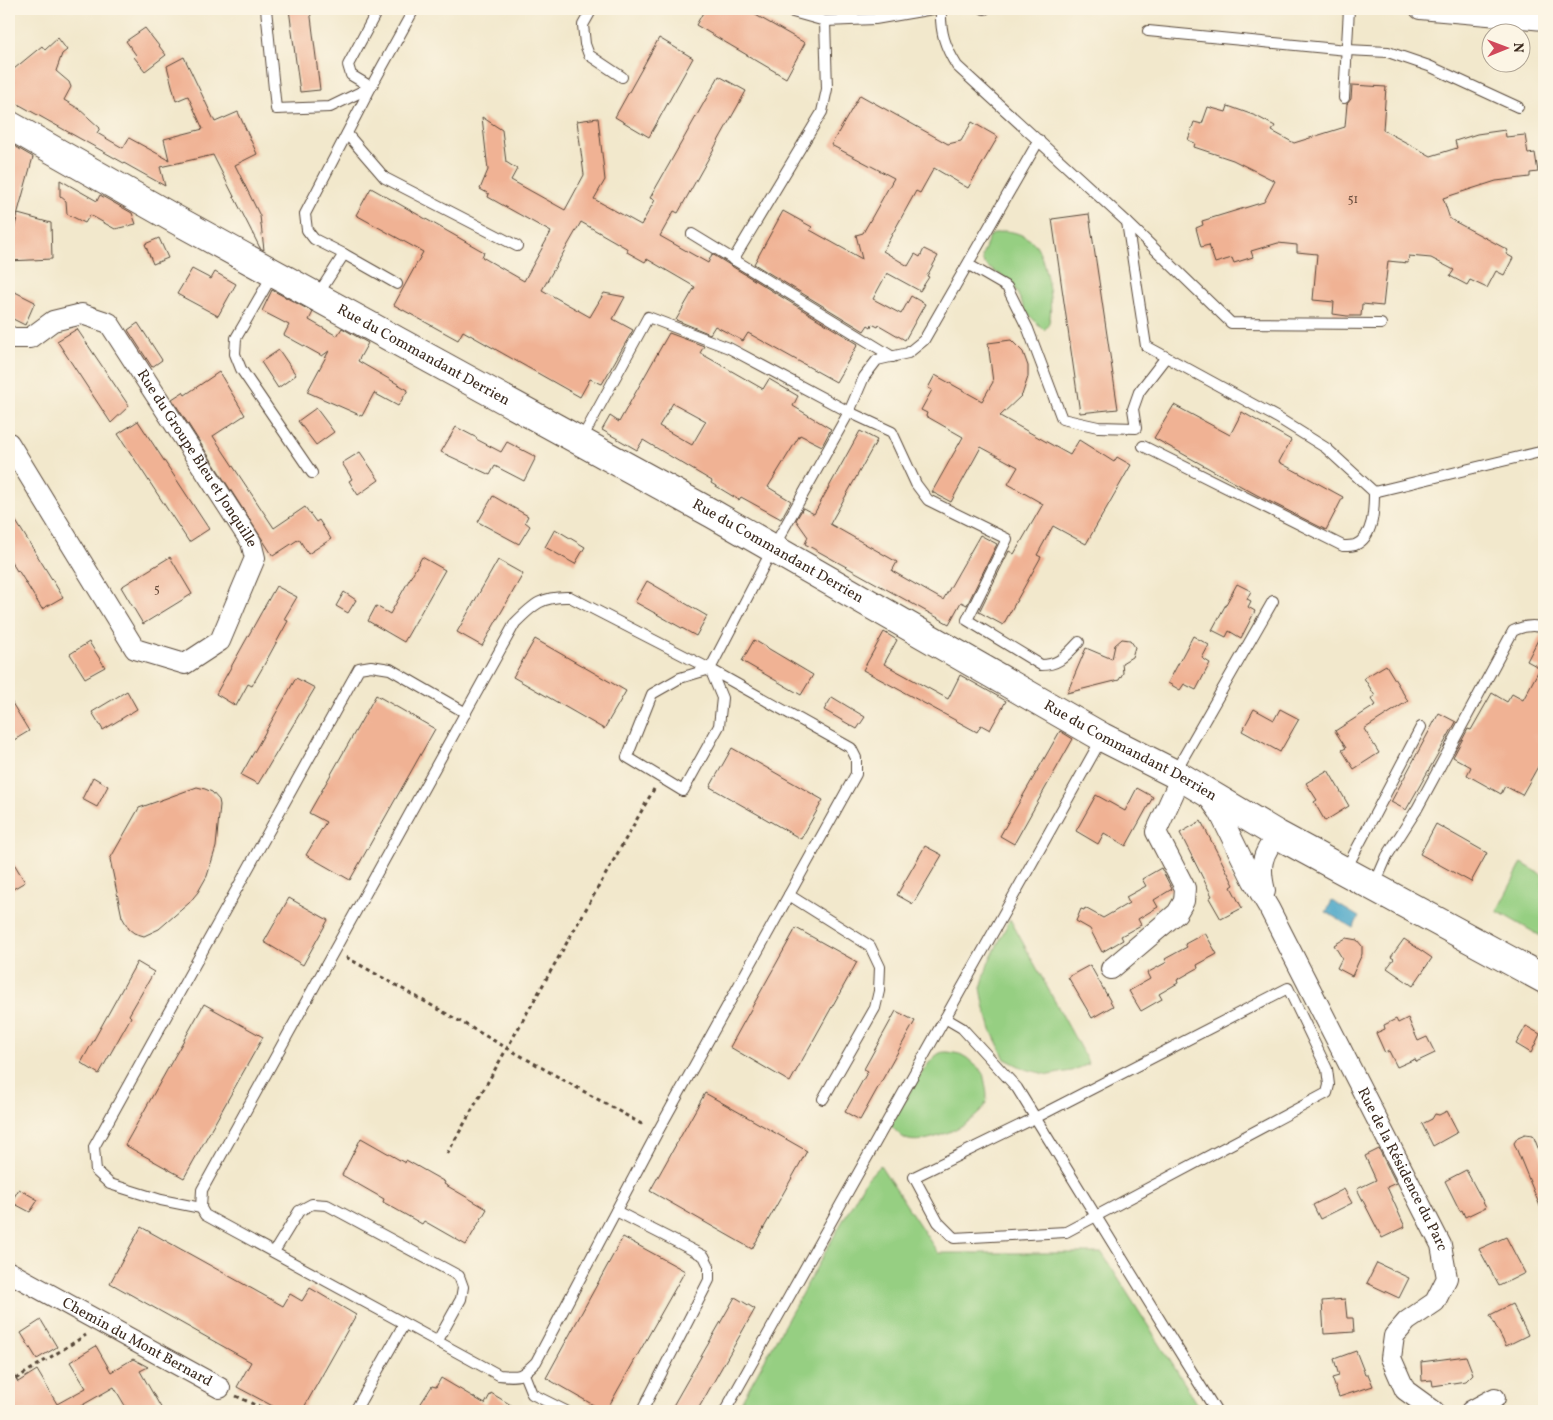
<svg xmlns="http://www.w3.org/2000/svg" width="1553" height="1420" font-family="Vollkorn,serif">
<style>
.green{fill:#96cf82;stroke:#687c50}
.water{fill:#49a6c8;stroke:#426873}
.building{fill:#f0b294;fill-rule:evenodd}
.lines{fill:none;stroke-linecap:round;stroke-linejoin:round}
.service-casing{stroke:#564638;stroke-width:12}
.minor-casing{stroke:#564638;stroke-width:22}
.secondary-casing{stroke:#564638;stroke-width:30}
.path{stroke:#564638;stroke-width:3;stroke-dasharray:4 4;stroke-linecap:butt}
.service{stroke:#fff;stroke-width:10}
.minor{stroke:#fff;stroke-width:20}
.secondary{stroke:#fff;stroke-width:28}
.labels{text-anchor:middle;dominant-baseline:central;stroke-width:5;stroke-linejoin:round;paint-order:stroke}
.number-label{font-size:12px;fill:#684c3c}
.street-label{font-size:15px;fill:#3b2a1e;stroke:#fcf5e5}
</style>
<rect width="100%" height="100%" fill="#fcf5e5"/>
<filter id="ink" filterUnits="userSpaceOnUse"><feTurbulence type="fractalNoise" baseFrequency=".02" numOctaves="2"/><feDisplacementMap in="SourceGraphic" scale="10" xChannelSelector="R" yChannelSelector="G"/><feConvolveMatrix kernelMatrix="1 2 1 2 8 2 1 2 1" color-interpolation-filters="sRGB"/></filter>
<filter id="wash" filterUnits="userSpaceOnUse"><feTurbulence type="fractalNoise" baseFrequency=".0096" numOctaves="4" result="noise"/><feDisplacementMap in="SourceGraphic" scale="20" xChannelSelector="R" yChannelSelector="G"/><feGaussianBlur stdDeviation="1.12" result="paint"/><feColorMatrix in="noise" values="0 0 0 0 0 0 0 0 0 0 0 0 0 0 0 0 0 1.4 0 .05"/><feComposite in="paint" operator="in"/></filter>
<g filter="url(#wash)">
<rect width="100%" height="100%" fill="#f2e8cc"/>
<g class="green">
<path d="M 1004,231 C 1015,231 1029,237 1036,245 C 1045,258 1059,321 1044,330 L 1026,312 L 1012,282 L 989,268 L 983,262 L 982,256 L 990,236 L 996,233 Z"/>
<polygon points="1522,863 1544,876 1544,938 1497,911"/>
<polygon points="1010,919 1089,1064 1071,1071 1049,1075 1025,1069 1005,1059 991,1030 985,1009 981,988 988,964"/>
<path d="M 948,1052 L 960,1054 L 967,1058 L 983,1072 C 984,1080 989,1095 986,1103 C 980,1122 928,1145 909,1140 C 903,1139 896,1131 891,1126 C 899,1111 926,1059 940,1053 C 942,1052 945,1052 948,1052 Z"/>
<polygon points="880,1165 938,1253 1102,1253 1202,1411 736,1411 865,1181"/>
</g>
<polygon class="water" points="1332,901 1359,917 1353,928 1326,912"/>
<g id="blocks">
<g class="building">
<polygon points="289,9 310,9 320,90 300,92"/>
<polygon points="705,9 745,9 805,43 786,78 696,25"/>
<polygon points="145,28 166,55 145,71 134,57 136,55 126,41"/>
<polygon points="58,38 67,50 62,54 56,71 69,82 71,87 64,100 79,109 100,128 97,133 123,148 129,138 169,160 164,139 203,129 188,96 176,101 167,66 184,57 215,122 238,112 257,154 235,165 260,216 264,250 260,248 213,155 160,167 165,186 9,99 9,73 42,46 45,50"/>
<polygon points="659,38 693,58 649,137 615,117"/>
<polygon points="719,76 746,91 678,213 674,211 660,236 708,263 712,254 858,344 836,382 748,333 743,341 715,326 710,334 676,320 695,287 647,259 645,262 627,252 628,249 581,222 542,290 590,317 604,293 625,297 613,319 633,330 602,384 590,379 580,397 463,331 458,340 394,305 423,252 356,215 371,188 484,252 482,257 524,281 551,232 488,197 489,194 480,189 488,170 482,117 502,130 506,162 517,169 511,180 565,210 584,175 577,121 598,118 605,180 594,199 641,225 655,200 650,198"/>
<polygon points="1352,85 1386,87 1383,130 1431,156 1457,148 1455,141 1477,134 1505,130 1506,137 1525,135 1528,154 1535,153 1538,172 1530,173 1530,177 1496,181 1443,198 1450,219 1508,250 1506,254 1513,258 1504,275 1496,271 1487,288 1470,280 1467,285 1450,276 1454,270 1431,258 1409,256 1408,263 1388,261 1383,306 1362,304 1361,316 1347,316 1333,314 1334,302 1313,300 1317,254 1297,252 1297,245 1278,243 1251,251 1253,257 1234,263 1232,258 1215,263 1209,245 1201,247 1196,228 1203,225 1202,221 1264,202 1275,181 1233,160 1194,147 1195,143 1188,140 1194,122 1202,124 1208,107 1226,112 1228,106 1256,116 1275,126 1272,131 1294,143 1345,127 1347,104 1351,99"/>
<polygon points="860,95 948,144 961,141 972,122 998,137 968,188 934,168 920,193 916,191 883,251 908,266 915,254 920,257 924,249 938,256 927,276 929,277 920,291 887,273 873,299 901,314 911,296 925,304 905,340 879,325 878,327 872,324 871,327 868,325 864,331 754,264 783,211 812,227 810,230 862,259 856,235 863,233 894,178 831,145"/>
<polygon points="9,143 33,157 13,230 9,230"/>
<polygon points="60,180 97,201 100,195 132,213 136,224 115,229 90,215 85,223 67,214 66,201 60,196"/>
<polygon points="18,214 51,223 52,259 9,261 9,248"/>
<polygon points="1089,214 1118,409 1080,413 1052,219"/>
<polygon points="159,238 168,258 153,264 145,244"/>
<polygon points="192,269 211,279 215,272 236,284 218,316 177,294"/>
<polygon points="9,289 35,302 25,325 9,317"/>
<polygon points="272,290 313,312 309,320 337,336 342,328 368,343 358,361 408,390 398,406 374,393 362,416 307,392 329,351 322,356 284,335 289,325 262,311"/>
<polygon points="138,323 162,360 152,367 128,330"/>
<polygon points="77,329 129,406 111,423 57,341"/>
<path d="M 669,333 L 704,346 L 700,353 L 763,389 L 769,379 L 798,396 L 793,406 L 831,429 L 822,446 L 800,435 L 768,487 L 791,501 L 781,519 L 741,497 L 739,500 L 711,483 L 712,481 L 643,440 L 637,450 L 602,430 L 610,416 L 619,422 ZM 673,403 L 706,421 L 692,445 L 659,426 Z"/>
<polygon points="1011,340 1023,352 1028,366 1028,377 1022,395 1000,416 1070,455 1079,440 1114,462 1117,457 1131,465 1086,544 1053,526 1037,555 1041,557 1003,625 979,612 1009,551 1014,554 1043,504 1008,484 1018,467 981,447 951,502 932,492 963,437 926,416 927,413 921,410 932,390 928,388 935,375 982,401 993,382 988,343"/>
<polygon points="279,350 296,375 278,388 261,362"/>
<polygon points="219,372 245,415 213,436 274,528 305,507 316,522 319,520 331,539 308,554 299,539 273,556 172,399 183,392 185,395"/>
<polygon points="1174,405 1230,435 1242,412 1291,440 1279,462 1343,497 1326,530 1257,495 1154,438"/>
<polygon points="316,408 334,432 316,445 298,421"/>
<polygon points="138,421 209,529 189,542 118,434"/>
<polygon points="456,427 477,438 476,439 501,452 507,442 536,457 524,481 495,466 490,475 441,452"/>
<polygon points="860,431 877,440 830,524 897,562 892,571 943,600 980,535 997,544 967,605 961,602 949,624 805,544 808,537 796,520 803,508 814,514"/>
<polygon points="360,452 379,480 358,495 349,481 352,479 342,463"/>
<polygon points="493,496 528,516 525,522 530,526 519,544 478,522"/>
<polygon points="9,510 63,597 42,609 18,570 17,571 9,558"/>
<polygon points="555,529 585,547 575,564 545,547"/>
<polygon points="170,557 192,594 143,624 121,587"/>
<polygon points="422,557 445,570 404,642 368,621 376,606 390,614"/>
<polygon points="498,560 523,574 482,646 457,632"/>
<polygon points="647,581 707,616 696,636 635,602"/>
<polygon points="1237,584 1251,591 1247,599 1251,601 1248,607 1255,611 1241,638 1229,631 1226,637 1212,630"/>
<polygon points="276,586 297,597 284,619 288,621 264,665 252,686 248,684 236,706 216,694"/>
<polygon points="344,592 356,600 348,613 336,606"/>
<polygon points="884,632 897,640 884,664 948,699 960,675 1006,701 990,730 981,725 977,732 863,670"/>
<polygon points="1541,634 1544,635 1544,766 1540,763 1522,795 1505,786 1501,794 1467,775 1471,767 1453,757 1468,729 1471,730 1492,693 1507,702 1512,694 1523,700 1540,668 1527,661"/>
<polygon points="1193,636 1209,645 1202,658 1210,663 1196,690 1184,684 1180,690 1168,683"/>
<polygon points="535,639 626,691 604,729 513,677"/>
<polygon points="1122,639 1130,640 1135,647 1132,657 1122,663 1123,673 1119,680 1067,693 1086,648 1112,659 1115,645"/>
<polygon points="754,640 813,675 801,695 742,661"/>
<polygon points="89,642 105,667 85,678 70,654"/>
<polygon points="1386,665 1408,701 1364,729 1379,753 1354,769 1342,750 1346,748 1335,731 1376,705 1371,698 1375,696 1364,678"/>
<polygon points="296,678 315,688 258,784 241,775"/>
<polygon points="127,691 137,709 103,730 92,712"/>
<polygon points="376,695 435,729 350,880 306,855 326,822 309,813"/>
<polygon points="832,697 865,717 857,729 824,710"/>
<polygon points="9,698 29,731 14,740 9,732"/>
<polygon points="1254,709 1274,720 1280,709 1299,719 1280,752 1242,731"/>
<polygon points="1439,713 1456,722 1406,810 1391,802"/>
<polygon points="1060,731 1073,739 1014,844 1000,836"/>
<polygon points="732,748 823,800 801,839 710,787"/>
<polygon points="1328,770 1349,806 1325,821 1314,802 1317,800 1306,783"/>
<polygon points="93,777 108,786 97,807 82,799"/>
<polygon points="197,787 205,789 212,792 219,800 220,805 216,847 207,876 198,892 189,903 159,929 144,936 134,933 129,929 122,917 110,859 139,808"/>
<polygon points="1137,788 1153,797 1126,846 1104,833 1098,844 1076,831 1096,795 1125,811"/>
<polygon points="1201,821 1234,885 1231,887 1242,908 1221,919 1209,898 1212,896 1180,833"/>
<polygon points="1436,824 1487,853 1471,882 1420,854"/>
<polygon points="925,846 942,855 913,904 897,895"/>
<polygon points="9,855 25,882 13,889 9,882"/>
<polygon points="1161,868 1172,889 1154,900 1158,907 1138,919 1141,925 1121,936 1123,940 1102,952 1090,929 1076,921 1081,909 1084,910 1085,908 1103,918 1129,903 1126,897 1146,886 1142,879"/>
<polygon points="289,898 328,920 303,965 264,942"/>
<polygon points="796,928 857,962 790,1082 730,1047"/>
<polygon points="1205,933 1217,954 1197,965 1198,968 1177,980 1178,983 1159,994 1162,999 1141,1011 1129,991 1150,979 1147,973 1167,962 1165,959 1187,947 1185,944"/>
<polygon points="1346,938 1357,940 1362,946 1362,954 1352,976 1337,968 1342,958 1334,945"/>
<polygon points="1404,939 1432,958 1413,986 1387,968 1394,959 1391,957"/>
<polygon points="137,962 154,972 129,1015 131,1017 99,1074 81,1063"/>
<polygon points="1090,965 1113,1006 1092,1018 1068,977"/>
<polygon points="204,1004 263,1037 184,1178 125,1145"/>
<polygon points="896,1011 915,1021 860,1120 845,1112 868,1071 864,1069"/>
<polygon points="1408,1018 1418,1041 1427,1037 1435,1053 1416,1062 1415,1059 1397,1067 1389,1051 1385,1053 1376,1033 1385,1029 1384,1025 1396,1019 1398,1023"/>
<polygon points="1526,1026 1540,1034 1531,1053 1516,1044"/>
<polygon points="705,1093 807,1151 752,1249 650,1191"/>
<polygon points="1447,1111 1458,1132 1433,1146 1422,1124 1432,1119 1435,1114 1439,1115"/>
<polygon points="1525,1134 1533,1135 1544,1163 1544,1216 1514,1143 1518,1137"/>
<polygon points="361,1138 405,1163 406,1160 445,1182 444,1184 487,1209 466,1245 424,1221 422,1224 383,1202 384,1199 342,1175"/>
<polygon points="1379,1149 1396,1183 1387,1187 1405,1227 1382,1238 1357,1189 1376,1180 1365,1156"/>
<polygon points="1466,1170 1486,1207 1465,1217 1462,1210 1460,1211 1445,1181"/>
<polygon points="19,1189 38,1200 30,1212 11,1202"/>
<polygon points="1344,1189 1352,1203 1320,1219 1313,1205"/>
<polygon points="141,1227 283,1306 290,1294 302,1301 310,1288 356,1315 302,1411 282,1411 237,1387 251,1362 110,1283"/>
<polygon points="623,1237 685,1271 606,1411 604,1411 546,1378"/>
<polygon points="1506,1237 1525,1273 1499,1286 1479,1249"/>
<polygon points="1377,1263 1409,1278 1399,1298 1367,1283"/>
<polygon points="735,1297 755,1309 697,1411 670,1411"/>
<polygon points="1345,1299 1347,1318 1353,1318 1354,1332 1324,1334 1322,1301"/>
<polygon points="1512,1304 1528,1335 1506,1346 1490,1315"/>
<polygon points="41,1320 57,1347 37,1359 21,1333"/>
<polygon points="96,1346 111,1372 133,1359 148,1367 140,1371 163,1411 123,1411 127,1409 114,1387 72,1411 9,1411 9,1367 18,1382 37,1370 57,1404 86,1388 70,1362"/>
<polygon points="1356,1351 1365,1374 1368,1374 1373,1386 1339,1397 1332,1378 1339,1376 1334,1359"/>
<polygon points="1466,1356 1473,1374 1466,1381 1433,1386 1432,1380 1422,1381 1421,1362"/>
<polygon points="441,1378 485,1404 491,1393 521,1411 416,1411 432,1386 436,1387"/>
</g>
</g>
</g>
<g filter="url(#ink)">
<use href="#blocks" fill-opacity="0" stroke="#564638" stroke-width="1"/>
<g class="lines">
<defs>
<g id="service">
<polyline points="266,9 276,109 330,107 371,87 305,214 307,230 314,239 344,254 317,296"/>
<polyline points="378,9 348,65 351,75 371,87 414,9"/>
<polyline points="592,9 583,25 585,44 589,55 622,77"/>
<polyline points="782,9 825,21 875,19 933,9"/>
<path d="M 941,9 C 940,32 945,47 957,66 L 1127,222 L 1231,323 L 1381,324"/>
<polyline points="984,9 985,9"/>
<polyline points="1148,31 1347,50 1388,52 1429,66 1518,107"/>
<polyline points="1344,98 1349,9"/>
<polyline points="347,134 385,178 517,246"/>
<polyline points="1127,222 1146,346 1278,418 1326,448 1374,492 1544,451"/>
<polyline points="692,234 893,357"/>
<polyline points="344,254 397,284"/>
<polyline points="733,260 822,112 827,89 825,21"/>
<polyline points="969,265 1007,287 1028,329 1062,419 1098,427 1136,428 1133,409 1139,392 1166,357"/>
<polyline points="272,273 269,281 236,338 235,354 241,369 312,473"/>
<path d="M 586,431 L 648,317 L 729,348 L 849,412 L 892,432 L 916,484 L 928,500 L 1007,539 L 967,620 L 1041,665 C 1060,665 1066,655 1079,642"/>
<path d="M 1143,446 L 1343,546 C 1346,546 1352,546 1355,545 C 1374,537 1374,509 1374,492"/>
<path d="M 710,669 L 570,597 C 542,596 534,604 515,623 L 202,1190 L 201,1208 L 205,1215 L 499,1375 C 520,1377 521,1377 536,1362 L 657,1133 L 856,774 L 856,758 L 851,748 L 710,669 L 680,678 L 652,694 L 627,757 L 683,791 L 719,726 L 722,698 L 710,669 L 773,548 L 849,412 L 864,377 L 877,360 L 908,353 L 924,340 L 1039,140"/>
<polyline points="1175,772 1273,601"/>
<polyline points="1346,869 1421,727"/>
<path d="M 1374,886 L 1387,856 L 1417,809 L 1513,631 C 1523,626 1533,624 1544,628"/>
<polyline points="789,895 870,946 880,967 879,991 875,1008 823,1099"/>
<polygon points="1288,988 1327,1069 1329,1085 1327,1093 1066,1232 954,1238 938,1222 914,1177 1035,1118"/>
<polyline points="945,1018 962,1028 1017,1088 1216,1411"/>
<polyline points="201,1208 161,1200 110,1184 96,1171 94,1147 359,668 371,666 390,669 466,713"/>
<polyline points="616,1211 704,1256 709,1266 709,1280 642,1411"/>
<polyline points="274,1252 299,1211 312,1204 327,1205 459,1276 463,1287 461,1299 437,1342"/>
<polyline points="524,1374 532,1394 566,1411"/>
<polyline points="355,1411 404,1324"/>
<polyline points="725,1411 1102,738"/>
</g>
<g id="minor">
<polyline points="1420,9 1544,20"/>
<path id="s1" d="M 9,336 L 13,338 L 30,338 L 53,321 L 82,314 L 109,323 L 251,542 L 255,558 L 220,641 L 185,664 L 135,649 L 9,443"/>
<path id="s2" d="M 1206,794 L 1219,812 L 1253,881 L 1269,908 L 1441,1245 L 1447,1278 L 1435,1302 L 1407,1321 L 1394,1336 L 1391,1358 L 1405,1390 L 1434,1411"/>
<path d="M 1265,891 C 1259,867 1261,854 1278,835"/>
<polyline points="1111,969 1177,913 1184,901 1185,888 1156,832 1181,777"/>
<path id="s3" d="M 9,1272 L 220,1388"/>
<polyline points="1471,1411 1495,1398"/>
</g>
<g id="secondary">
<path id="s4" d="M 9,125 L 173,218 L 713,514 L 1102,737 L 1181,777 L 1278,835 L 1544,979"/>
</g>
</defs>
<use href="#service" class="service-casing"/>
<use href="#minor" class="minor-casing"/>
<use href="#secondary" class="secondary-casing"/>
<g class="path">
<polyline points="346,957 645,1126"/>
<polyline points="447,1154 654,789"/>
<polyline points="9,1383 86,1335"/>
<polyline points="236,1396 268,1411"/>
</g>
<use href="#service" class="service"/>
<use href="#minor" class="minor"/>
<use href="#secondary" class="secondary"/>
</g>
</g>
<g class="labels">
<g class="number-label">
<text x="1353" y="200">51</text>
<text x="157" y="590">5</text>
</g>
<g class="street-label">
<text stroke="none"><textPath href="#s4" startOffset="474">Rue du Commandant Derrien</textPath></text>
<text stroke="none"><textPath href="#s1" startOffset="270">Rue du Groupe Bleu et Jonquille</textPath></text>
<text stroke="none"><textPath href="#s4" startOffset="879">Rue du Commandant Derrien</textPath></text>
<text stroke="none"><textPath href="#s4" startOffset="1284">Rue du Commandant Derrien</textPath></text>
<text stroke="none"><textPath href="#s2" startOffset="424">Rue de la Résidence du Parc</textPath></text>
<text stroke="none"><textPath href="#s3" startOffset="146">Chemin du Mont Bernard</textPath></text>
</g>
</g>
<rect width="1553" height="1420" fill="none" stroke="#fcf5e5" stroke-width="30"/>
<g transform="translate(1506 48) rotate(89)"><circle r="24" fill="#fcf5e5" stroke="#afa495"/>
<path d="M0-4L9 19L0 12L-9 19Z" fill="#d1495b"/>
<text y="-8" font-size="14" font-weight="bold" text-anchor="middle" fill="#3b2a1e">N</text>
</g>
</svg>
